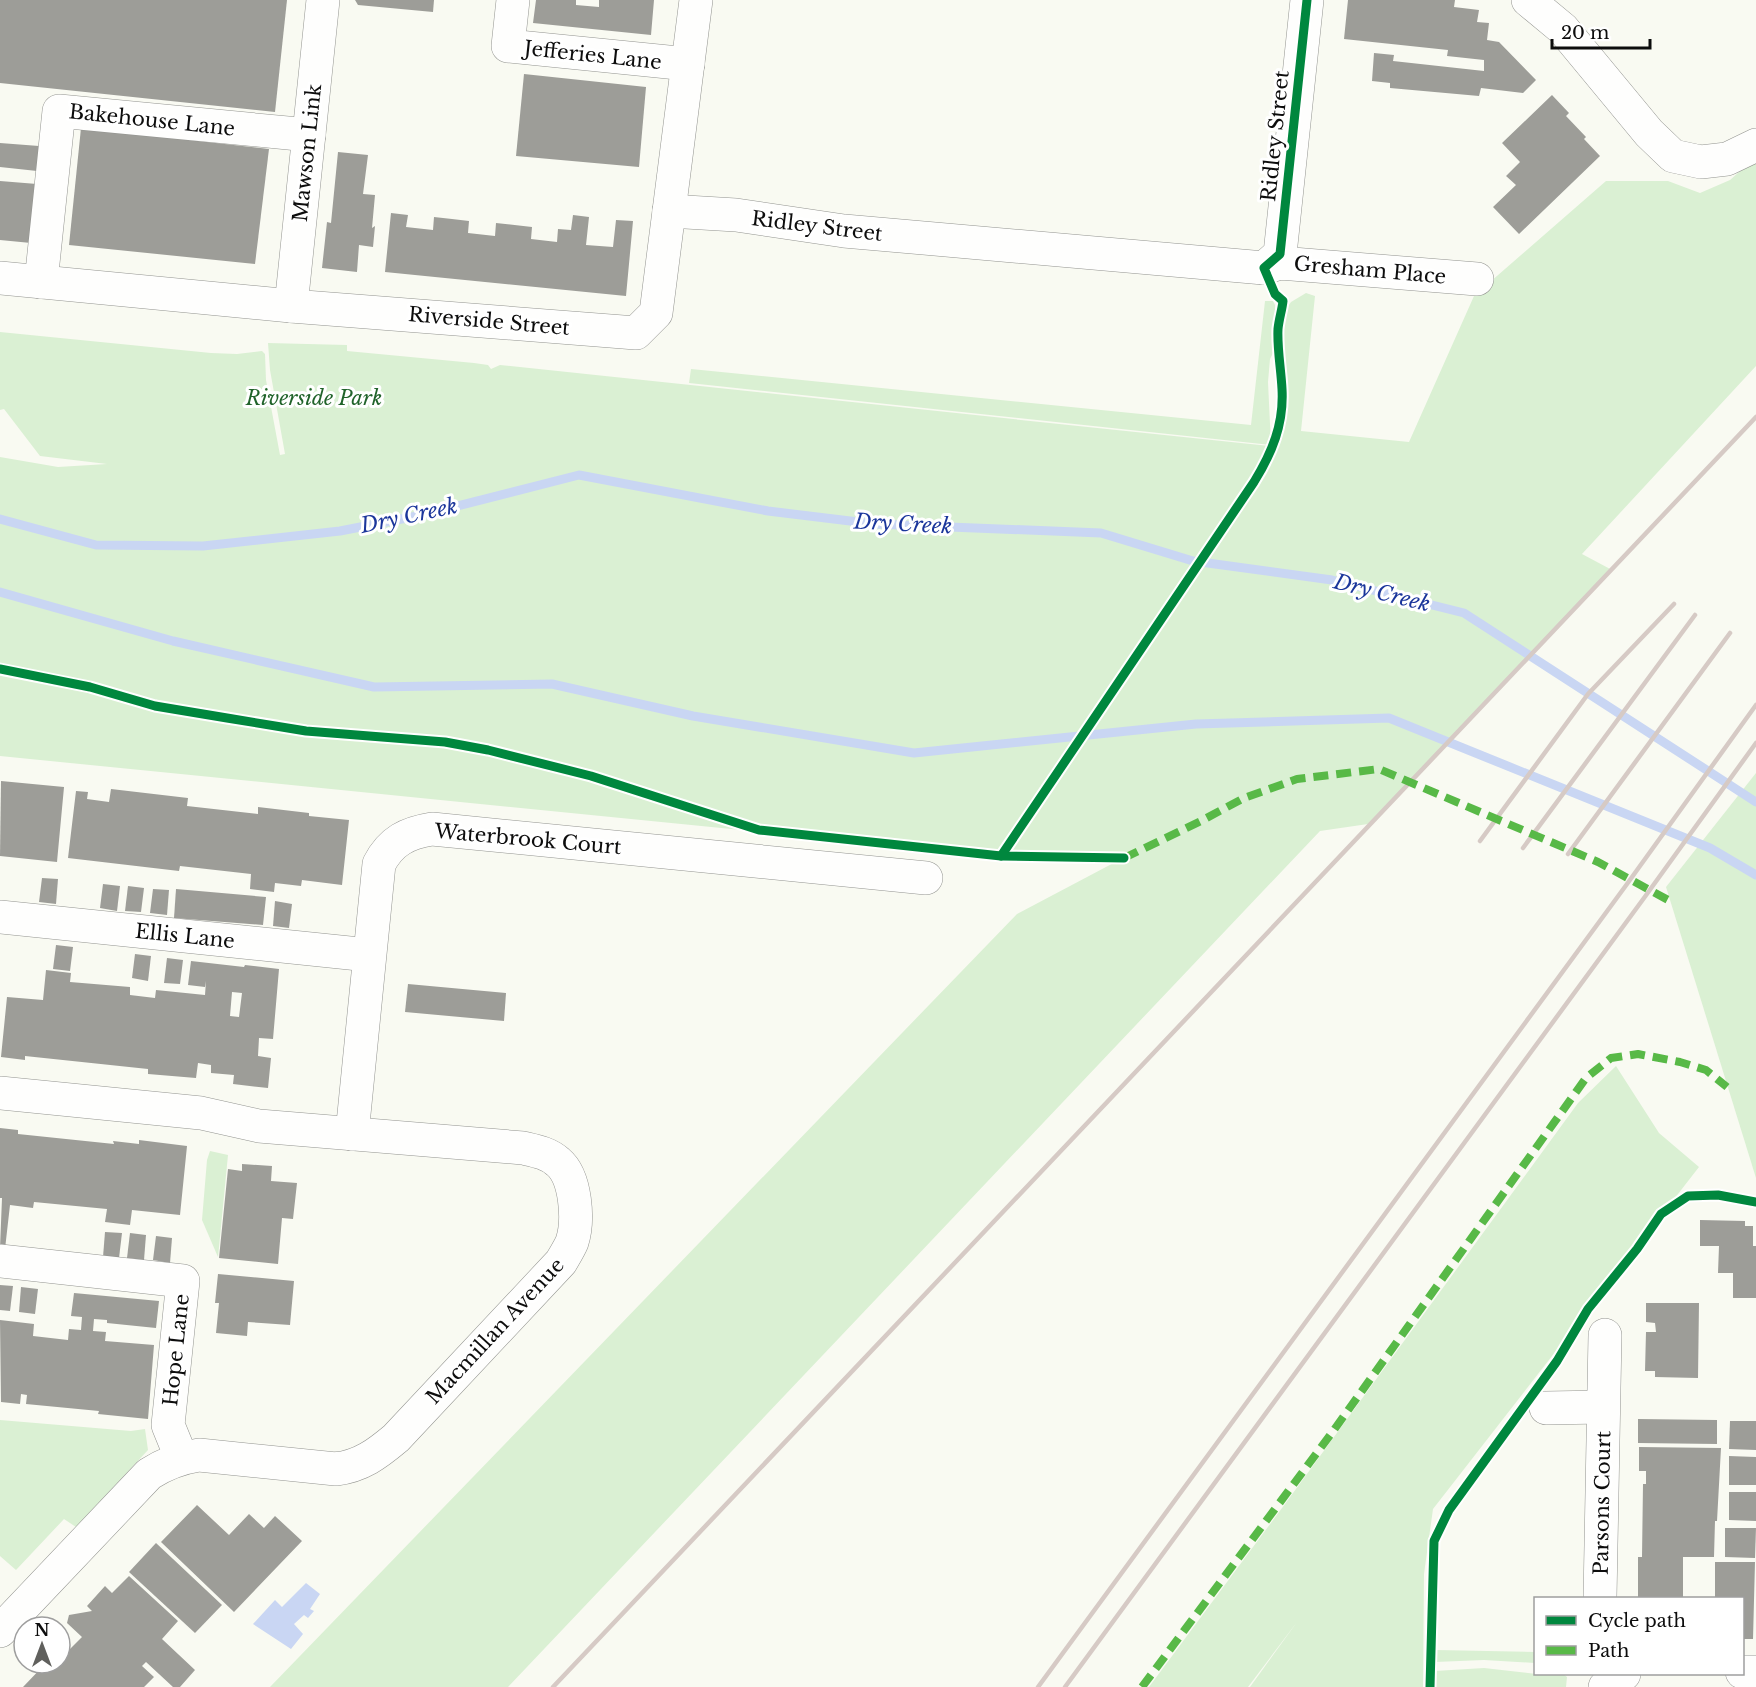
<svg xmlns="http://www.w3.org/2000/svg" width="1756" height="1687" font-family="'Libre Baskerville',serif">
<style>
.green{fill:#daf0d3}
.water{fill:#c9d6f3}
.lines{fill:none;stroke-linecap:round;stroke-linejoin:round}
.stream{stroke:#c9d6f3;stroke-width:9}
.building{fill:#9d9d98;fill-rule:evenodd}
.street-casing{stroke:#939490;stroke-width:34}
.street{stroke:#fefefd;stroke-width:33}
.rail{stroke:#d6cac5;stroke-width:4.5}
.quiet{stroke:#58b947;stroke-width:8;stroke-dasharray:15 8;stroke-linecap:butt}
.cycleway-casing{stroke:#fff;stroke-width:13}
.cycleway{stroke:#00873e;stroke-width:9}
.labels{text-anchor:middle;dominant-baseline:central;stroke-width:6;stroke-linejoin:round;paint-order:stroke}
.street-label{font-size:20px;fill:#0d0d0d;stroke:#fff}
.park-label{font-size:20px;font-style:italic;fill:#20632a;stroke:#fff}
.water-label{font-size:21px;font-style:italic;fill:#1b369b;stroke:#fff}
</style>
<rect width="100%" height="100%" fill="#f9faf2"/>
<g class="green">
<polygon points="1756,157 1756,366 1582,554 1612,570 1368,824 1320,831 508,1687 270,1687 1017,914 1123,858 1001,856 0,756 0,457 58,467 107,464 40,456 4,409 0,410 0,332 211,353 237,354 262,351 265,354 266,380 280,455 285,454 270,370 268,343 347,345 347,351 474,363 488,365 491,369 500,365 1278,447 1286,409 1283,330 1285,311 1291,302 1306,293 1315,296 1301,431 1409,442 1474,296 1606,181 1668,181 1700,193 1730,180"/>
<polygon points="1265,301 1273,301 1275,305 1275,349 1270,359 1268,382 1271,445 689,383 691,369 1251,425"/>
<polygon points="1756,773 1756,1178 1666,887"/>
<polygon points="1616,1066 1659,1133 1699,1167 1433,1509 1424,1574 1423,1687 1250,1687 1297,1622 1248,1687 1149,1687 1285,1504 1578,1103"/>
<polygon points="210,1151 228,1155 218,1257 202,1220 207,1160"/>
<polygon points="0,1420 131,1431 145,1429 148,1450 76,1527 64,1519 16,1570 0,1556"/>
<polygon points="1436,1650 1535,1652 1535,1663 1484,1660 1435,1662"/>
<polygon points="1484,1668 1536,1674 1563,1674 1567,1677 1566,1687 1435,1687 1435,1671"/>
</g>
<polygon class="water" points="306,1583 320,1594 310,1609 314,1611 308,1618 304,1615 294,1624 303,1634 291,1649 253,1624 275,1600 282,1607"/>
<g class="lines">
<g class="stream">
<polyline points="0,519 96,545 203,546 340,531 422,515 579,475 768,511 875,524 1101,533 1193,561 1332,580 1464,613 1756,802"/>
<polyline points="0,592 173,641 374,687 552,684 693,716 914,753 1196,724 1389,718 1710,848 1756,875"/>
</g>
</g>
<g class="building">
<polygon points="0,0 287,0 275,112 0,83"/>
<polygon points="355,0 434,0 433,12 358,5"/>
<polygon points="536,0 576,0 576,5 599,7 599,0 654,0 651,35 533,23"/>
<polygon points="1348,0 1455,0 1454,7 1479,10 1477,22 1489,23 1487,40 1499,42 1536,80 1523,93 1481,88 1479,96 1390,88 1390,83 1372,81 1374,53 1394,55 1393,61 1484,71 1484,60 1447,56 1448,50 1344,39"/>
<polygon points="524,74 646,87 639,167 516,156"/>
<polygon points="1552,95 1569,113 1566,116 1586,137 1584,139 1600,156 1519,234 1493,207 1516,185 1506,176 1520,162 1502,143"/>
<polygon points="81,128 269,149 255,264 69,245"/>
<polygon points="0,143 39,146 37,171 0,167"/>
<polygon points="338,152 368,155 363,194 375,195 372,228 375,226 373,247 359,245 357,272 322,268 327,222 331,223"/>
<polygon points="0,181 37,184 31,243 0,240"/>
<polygon points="391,213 408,215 406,227 433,230 434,217 452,219 469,221 468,233 495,236 496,223 532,227 531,239 557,242 558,229 571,230 573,215 589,217 586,245 613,247 616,220 633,221 626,296 385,272"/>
<polygon points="1,781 64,787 57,862 0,856"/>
<polygon points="111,789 188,798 187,806 258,814 258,807 309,813 309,816 349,820 342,885 302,880 301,886 275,883 274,892 250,889 251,874 180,866 179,871 68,858 76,791 88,792 87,799 109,802"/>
<polygon points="42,878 58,879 56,904 39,902"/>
<polygon points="103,884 120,886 117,911 100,908"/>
<polygon points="128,886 144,888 141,912 125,911"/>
<polygon points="153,889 169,890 167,915 150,913"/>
<polygon points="176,889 266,897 263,925 174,918"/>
<polygon points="275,901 292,904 289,928 273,926"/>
<polygon points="56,945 73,947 70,971 53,969"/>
<polygon points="135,954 151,956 148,981 132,978"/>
<polygon points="167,958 183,960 180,984 164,983"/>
<path d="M 191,961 L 244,967 L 245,965 L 279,969 L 273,1039 L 259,1038 L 258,1056 L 271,1058 L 268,1088 L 233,1084 L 234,1075 L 211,1073 L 211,1065 L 198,1063 L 196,1078 L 148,1074 L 148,1069 L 25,1056 L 25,1060 L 1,1057 L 7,997 L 43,1000 L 46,970 L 71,973 L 70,982 L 130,987 L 130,995 L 155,998 L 156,990 L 205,995 L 206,981 L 205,987 L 188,985 ZM 232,992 L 242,993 L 239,1017 L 230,1016 Z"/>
<polygon points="408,984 506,993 504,1021 405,1012"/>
<polygon points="0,1128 18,1130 18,1134 114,1144 113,1141 139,1144 139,1140 187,1146 180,1215 132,1210 130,1225 105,1222 107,1209 34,1202 33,1208 10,1205 5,1249 0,1248 2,1198 0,1198"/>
<polygon points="242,1164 272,1166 271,1181 297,1183 293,1219 282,1218 278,1264 219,1258 228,1169 242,1171"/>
<polygon points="1700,1220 1745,1221 1745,1226 1753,1226 1753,1246 1756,1246 1756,1298 1733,1298 1733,1273 1718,1273 1719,1246 1700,1246"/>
<polygon points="105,1232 122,1233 119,1258 103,1257"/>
<polygon points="130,1233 146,1235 144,1260 127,1258"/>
<polygon points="156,1236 172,1238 170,1263 153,1260"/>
<polygon points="218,1274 294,1281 290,1325 248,1322 247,1336 216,1333 219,1303 215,1303"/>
<polygon points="0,1285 13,1286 10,1311 0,1310"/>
<polygon points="21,1287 38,1289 35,1314 19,1312"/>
<polygon points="74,1293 159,1301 156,1328 107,1323 107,1320 94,1319 93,1331 106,1332 105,1341 154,1345 148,1419 98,1414 99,1411 26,1404 27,1395 21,1394 20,1404 1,1402 0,1320 34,1324 33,1336 68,1340 69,1329 81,1330 82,1317 71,1316"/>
<polygon points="1646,1303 1699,1303 1698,1378 1655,1377 1655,1371 1645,1371 1646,1332 1656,1332 1655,1323 1646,1322"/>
<polygon points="1638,1419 1717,1420 1717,1444 1638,1443"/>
<polygon points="1730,1421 1756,1421 1756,1450 1729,1449"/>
<polygon points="1639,1447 1721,1448 1717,1521 1715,1521 1714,1557 1683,1557 1683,1598 1638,1598 1638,1557 1642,1557 1643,1484 1646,1484 1646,1471 1639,1471"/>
<polygon points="1729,1456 1756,1457 1756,1485 1729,1485"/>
<polygon points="1729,1492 1756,1492 1756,1521 1729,1520"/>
<polygon points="197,1505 229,1535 249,1514 264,1528 275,1516 302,1541 234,1612 161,1542"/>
<polygon points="1725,1528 1756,1528 1755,1558 1725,1557"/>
<polygon points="156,1543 222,1605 195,1633 129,1572"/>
<polygon points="1715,1562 1755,1562 1753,1639 1742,1639 1742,1598 1715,1598"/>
<polygon points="129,1576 178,1621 162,1639 195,1670 180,1687 173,1687 146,1662 142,1666 154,1677 144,1687 23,1687 46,1663 60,1663 60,1651 64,1655 82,1637 67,1623 69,1615 92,1611 87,1606 105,1586 112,1593"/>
</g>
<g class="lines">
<defs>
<g id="street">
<polyline points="513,0 508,46 688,64"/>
<polyline points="1528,0 1563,29 1649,133 1673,156 1701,162 1727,159 1756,145"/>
<polyline points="669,211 736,215 844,231 1230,265 1264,268 1280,263 1477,279"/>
<polyline points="1264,268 1280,254 1307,0"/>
<polyline points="0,278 291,306 636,333 656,313 696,0"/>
<polyline points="41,282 59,111 309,135"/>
<polyline points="291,306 323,0"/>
<polyline points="0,917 369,955"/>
<path d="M 0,1093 L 201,1113 L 259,1126 L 523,1148 C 536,1151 548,1153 558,1162 C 576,1177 579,1220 572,1242 C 569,1249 565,1255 561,1262 L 396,1438 C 377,1454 361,1466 336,1469 L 199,1455 C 180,1458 166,1463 149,1474 L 0,1631"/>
<path d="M 352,1134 L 379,864 C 391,841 407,833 432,829 L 926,878"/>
<polyline points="0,1261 183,1281 168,1425 181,1457"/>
<polyline points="1546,1408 1603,1407"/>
<polyline points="1600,1598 1605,1335"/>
<polyline points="1742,1672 1756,1672"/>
<polyline points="1605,1687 1616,1676 1624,1674"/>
</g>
</defs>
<use href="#street" class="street-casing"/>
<use href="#street" class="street"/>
<g class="rail">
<polyline points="1480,841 1588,694 1674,604"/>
<polyline points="1523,848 1695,615"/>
<polyline points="1568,854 1730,633"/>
<polyline points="553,1687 1756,417"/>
<polyline points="1038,1687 1627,884 1756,705"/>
<polyline points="1065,1687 1644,898 1756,743"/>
</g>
<g class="quiet">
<polyline points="1124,858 1201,821 1244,798 1297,779 1379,769 1598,862 1670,901"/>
<polyline points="1142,1687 1331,1434 1586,1078 1611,1058 1638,1054 1680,1062 1706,1070 1727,1087"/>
</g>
<defs>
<g id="cycleway">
<polyline points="0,669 90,687 155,706 227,718 306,731 445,742 488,750 591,776 759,830 1001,856 1124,858"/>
<path d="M 1001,856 L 1254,482 C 1272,453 1284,424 1282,389 C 1281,369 1277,348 1278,329 C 1279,319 1282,310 1283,301 L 1275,294 L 1264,268 L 1280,254 L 1307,0"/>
<polyline points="1430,1687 1434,1541 1449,1510 1557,1361 1588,1309 1637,1249 1661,1214 1688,1196 1718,1195 1756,1202"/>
</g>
</defs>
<use href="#cycleway" class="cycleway-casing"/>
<use href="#cycleway" class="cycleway"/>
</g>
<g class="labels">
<g class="street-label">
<text transform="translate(593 55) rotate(6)">Jefferies Lane</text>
<text transform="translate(152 120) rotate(6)">Bakehouse Lane</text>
<text transform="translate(1275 136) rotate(-84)">Ridley Street</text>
<text transform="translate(307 153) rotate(-84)">Mawson Link</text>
<text transform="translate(817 226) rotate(7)">Ridley Street</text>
<text transform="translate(1370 270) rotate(5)">Gresham Place</text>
<text transform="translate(489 321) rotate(5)">Riverside Street</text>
<text transform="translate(528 839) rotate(5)">Waterbrook Court</text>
<text transform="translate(185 936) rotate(6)">Ellis Lane</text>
<text transform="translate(495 1331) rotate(-47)">Macmillan Avenue</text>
<text transform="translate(176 1350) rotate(-84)">Hope Lane</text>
<text transform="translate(1602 1503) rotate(-89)">Parsons Court</text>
</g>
<g class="park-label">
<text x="314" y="398">Riverside Park</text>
</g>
<g class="water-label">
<text transform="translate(409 516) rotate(-12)">Dry Creek</text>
<text transform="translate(903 524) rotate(3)">Dry Creek</text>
<text transform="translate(1382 593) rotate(14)">Dry Creek</text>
</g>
</g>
<rect x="1534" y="1597" width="210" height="78" fill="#ffffff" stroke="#9e9e9e" stroke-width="1.5"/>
<rect x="1546" y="1616" width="30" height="9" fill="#00873e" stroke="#9e9e9e" stroke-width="1.5"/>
<text x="1588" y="1627" font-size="18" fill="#0d0d0d">Cycle path</text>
<rect x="1546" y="1646" width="30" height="9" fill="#58b947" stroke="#9e9e9e" stroke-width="1.5"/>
<text x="1588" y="1657" font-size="18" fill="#0d0d0d">Path</text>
<g transform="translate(42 1645)"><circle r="28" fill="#ffffff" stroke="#9e9e9e" stroke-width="1.5"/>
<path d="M0-4.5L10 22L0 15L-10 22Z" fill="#60605d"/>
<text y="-9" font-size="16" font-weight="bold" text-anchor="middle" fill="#0d0d0d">N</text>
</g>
<path d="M1552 39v9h98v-9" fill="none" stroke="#0d0d0d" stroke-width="3"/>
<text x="1561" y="39" font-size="18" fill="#0d0d0d" stroke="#ffffff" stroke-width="4.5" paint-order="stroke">20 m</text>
</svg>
